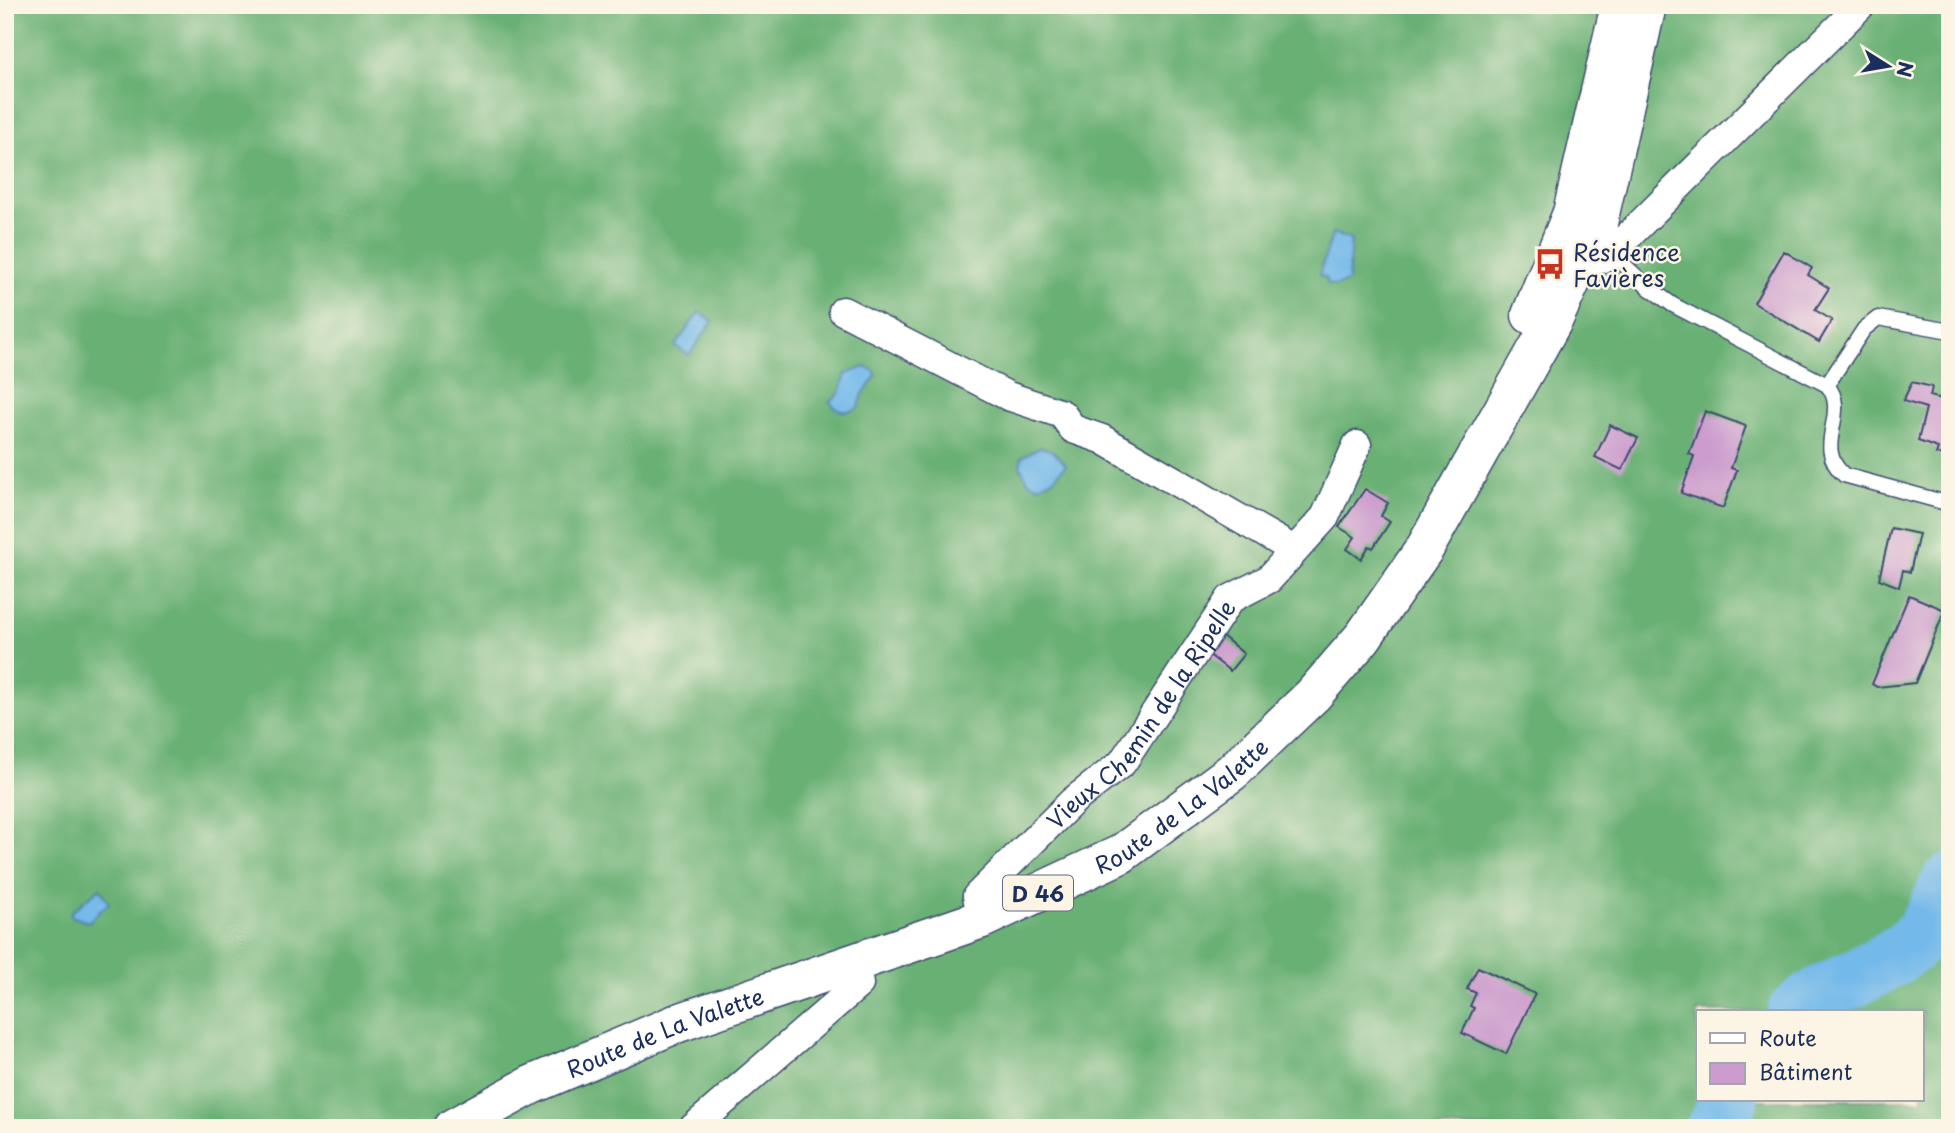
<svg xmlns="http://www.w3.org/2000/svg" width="1955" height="1133" font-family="'Playpen Sans',sans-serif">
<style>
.forest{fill:#69b074;stroke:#427069;stroke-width:2;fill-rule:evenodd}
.water{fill:#73b9ea;stroke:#4774a4;stroke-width:2}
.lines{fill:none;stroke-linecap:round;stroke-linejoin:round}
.river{stroke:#73b9ea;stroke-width:58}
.building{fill:#cb9ccd}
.lane-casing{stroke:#3c4b6f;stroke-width:17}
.street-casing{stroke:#3c4b6f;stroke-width:31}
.primary-casing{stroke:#3c4b6f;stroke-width:41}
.lane{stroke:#fff;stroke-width:14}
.street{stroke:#fff;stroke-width:28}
.primary{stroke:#fff;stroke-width:38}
.labels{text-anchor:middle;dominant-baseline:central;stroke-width:5;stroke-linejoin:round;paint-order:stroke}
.shield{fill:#fcf5e5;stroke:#5e6a86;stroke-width:2}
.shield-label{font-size:21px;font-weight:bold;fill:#1b2f5e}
.poi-label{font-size:23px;fill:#1b2f5e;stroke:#fcf5e5;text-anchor:start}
.street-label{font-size:23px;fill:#1b2f5e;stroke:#fcf5e5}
</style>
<rect width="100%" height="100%" fill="#fcf5e5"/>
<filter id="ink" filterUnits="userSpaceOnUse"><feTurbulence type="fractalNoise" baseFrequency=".0143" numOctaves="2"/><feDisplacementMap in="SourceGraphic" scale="14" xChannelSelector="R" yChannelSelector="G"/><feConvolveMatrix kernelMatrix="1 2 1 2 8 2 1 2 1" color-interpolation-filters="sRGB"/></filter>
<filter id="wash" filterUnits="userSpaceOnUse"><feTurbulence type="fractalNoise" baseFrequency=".00686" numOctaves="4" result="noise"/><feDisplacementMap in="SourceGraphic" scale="28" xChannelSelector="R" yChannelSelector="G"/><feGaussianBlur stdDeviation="1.57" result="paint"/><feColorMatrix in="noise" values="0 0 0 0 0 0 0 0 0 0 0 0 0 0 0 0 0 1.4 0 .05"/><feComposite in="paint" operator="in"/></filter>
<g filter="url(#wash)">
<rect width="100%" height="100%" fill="#f5e9d0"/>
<path class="forest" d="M 5,5 L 1950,5 L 1950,1128 L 5,1128 ZM 1698,1012 L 1922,1012 L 1922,1100 L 1698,1100 Z"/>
<g class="water">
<polygon points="1333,233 1351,240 1348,282 1336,286 1328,284 1326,278 1319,275"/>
<polygon points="699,312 713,321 689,355 675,346"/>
<path d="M 864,367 L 874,370 L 876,376 L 863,394 L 859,407 C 848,414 838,413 830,402 L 840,393 L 846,374 Z"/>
<polygon points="1040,447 1053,451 1066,465 1053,479 1039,486 1028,481 1020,466 1022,457"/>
<polygon points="100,888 109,903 88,922 71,916 71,912"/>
</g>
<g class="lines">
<g class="river">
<path d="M 1796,1012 C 1831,983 1879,973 1913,943 C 1931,928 1940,903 1950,883"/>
<polyline points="1715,1128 1729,1100"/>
</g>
</g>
<g id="blocks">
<g class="building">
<polygon points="1784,251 1812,268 1808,275 1829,288 1815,310 1832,320 1819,342 1754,303"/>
<polygon points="1912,382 1932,387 1930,396 1950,401 1950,458 1936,454 1938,448 1918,441 1926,408 1903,401"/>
<polygon points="1705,411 1746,426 1731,468 1737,470 1723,508 1681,493 1694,456 1689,454"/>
<polygon points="1610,425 1638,438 1622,470 1595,457"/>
<polygon points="1365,489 1388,503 1381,516 1390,522 1373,548 1369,546 1361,559 1347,549 1355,537 1339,527"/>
<polygon points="1891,528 1919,534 1910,572 1903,570 1899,587 1879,579"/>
<polygon points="1909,595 1945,610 1915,683 1877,687 1872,684"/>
<polygon points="1220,634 1244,654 1230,671 1204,651"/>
<polygon points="1478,967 1535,994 1506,1054 1462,1033 1474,1008 1470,1006 1476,993 1467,989"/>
</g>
</g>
</g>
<g filter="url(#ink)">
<use href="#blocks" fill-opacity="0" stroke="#3c4b6f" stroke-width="2"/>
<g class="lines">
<defs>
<g id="lane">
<path d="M 1611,253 L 1649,288 L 1673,305 L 1827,385 C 1851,413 1811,446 1844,475 L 1950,504"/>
<polyline points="1827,385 1864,329 1878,318 1950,331"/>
</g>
<g id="street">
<path d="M 1568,256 C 1585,263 1596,264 1611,253 L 1861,5"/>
<polyline points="843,311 1008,396 1062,414 1073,429 1102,439 1294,550"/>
<path id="s1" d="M 982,919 L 977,896 L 1073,801 L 1122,763 L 1230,599 L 1269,579 L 1325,517 L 1357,445"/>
<polyline points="693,1128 859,984 855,964"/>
</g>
<g id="primary">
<polyline points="1531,315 1572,213 1620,5"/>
<path id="s2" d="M 453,1128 L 531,1085 L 678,1023 L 982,919 L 1121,854 L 1232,772 L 1313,695 L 1363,637 L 1425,548 L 1553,321 L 1598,223 L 1647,5"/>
</g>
</defs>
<use href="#lane" class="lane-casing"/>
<use href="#street" class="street-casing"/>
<use href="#primary" class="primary-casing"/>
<use href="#lane" class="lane"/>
<use href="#street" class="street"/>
<use href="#primary" class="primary"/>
</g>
</g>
<defs>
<symbol id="bus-bare" viewBox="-9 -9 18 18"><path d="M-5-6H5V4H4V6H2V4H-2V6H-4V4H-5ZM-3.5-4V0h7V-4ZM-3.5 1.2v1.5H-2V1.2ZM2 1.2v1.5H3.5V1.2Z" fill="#c8321e" stroke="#fcf5e5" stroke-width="2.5" paint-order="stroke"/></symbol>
</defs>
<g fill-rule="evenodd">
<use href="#bus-bare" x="1528" y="242" width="44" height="44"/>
</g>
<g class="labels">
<rect class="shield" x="1003" y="875.5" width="70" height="35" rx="5"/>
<g class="shield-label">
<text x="1038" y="893">D 46</text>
</g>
<g class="poi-label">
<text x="1573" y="251">Résidence<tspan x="1573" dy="26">Favières</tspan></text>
</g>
<g class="street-label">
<text stroke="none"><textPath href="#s1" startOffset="270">Vieux Chemin de la Ripelle</textPath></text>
<text stroke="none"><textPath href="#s2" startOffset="800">Route de La Valette</textPath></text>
<text stroke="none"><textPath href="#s2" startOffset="233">Route de La Valette</textPath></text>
</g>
</g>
<rect width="1955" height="1133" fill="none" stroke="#fcf5e5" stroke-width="28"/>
<rect x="1696" y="1010" width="228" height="91" fill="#fcf5e5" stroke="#a2a6af" stroke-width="2"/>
<rect x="1710" y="1033" width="35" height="10" fill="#ffffff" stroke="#a2a6af" stroke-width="2"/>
<text x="1759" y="1046" font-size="21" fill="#1b2f5e">Route</text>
<rect x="1710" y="1063" width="35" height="21" fill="#cb9ccd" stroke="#a2a6af" stroke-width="2"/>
<text x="1759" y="1080" font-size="21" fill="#1b2f5e">Bâtiment</text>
<g transform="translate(1888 66) rotate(101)" stroke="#fcf5e5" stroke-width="5" paint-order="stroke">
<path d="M0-5L12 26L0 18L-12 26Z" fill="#1b2f5e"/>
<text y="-10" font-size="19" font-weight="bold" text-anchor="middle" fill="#1b2f5e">N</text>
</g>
</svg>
